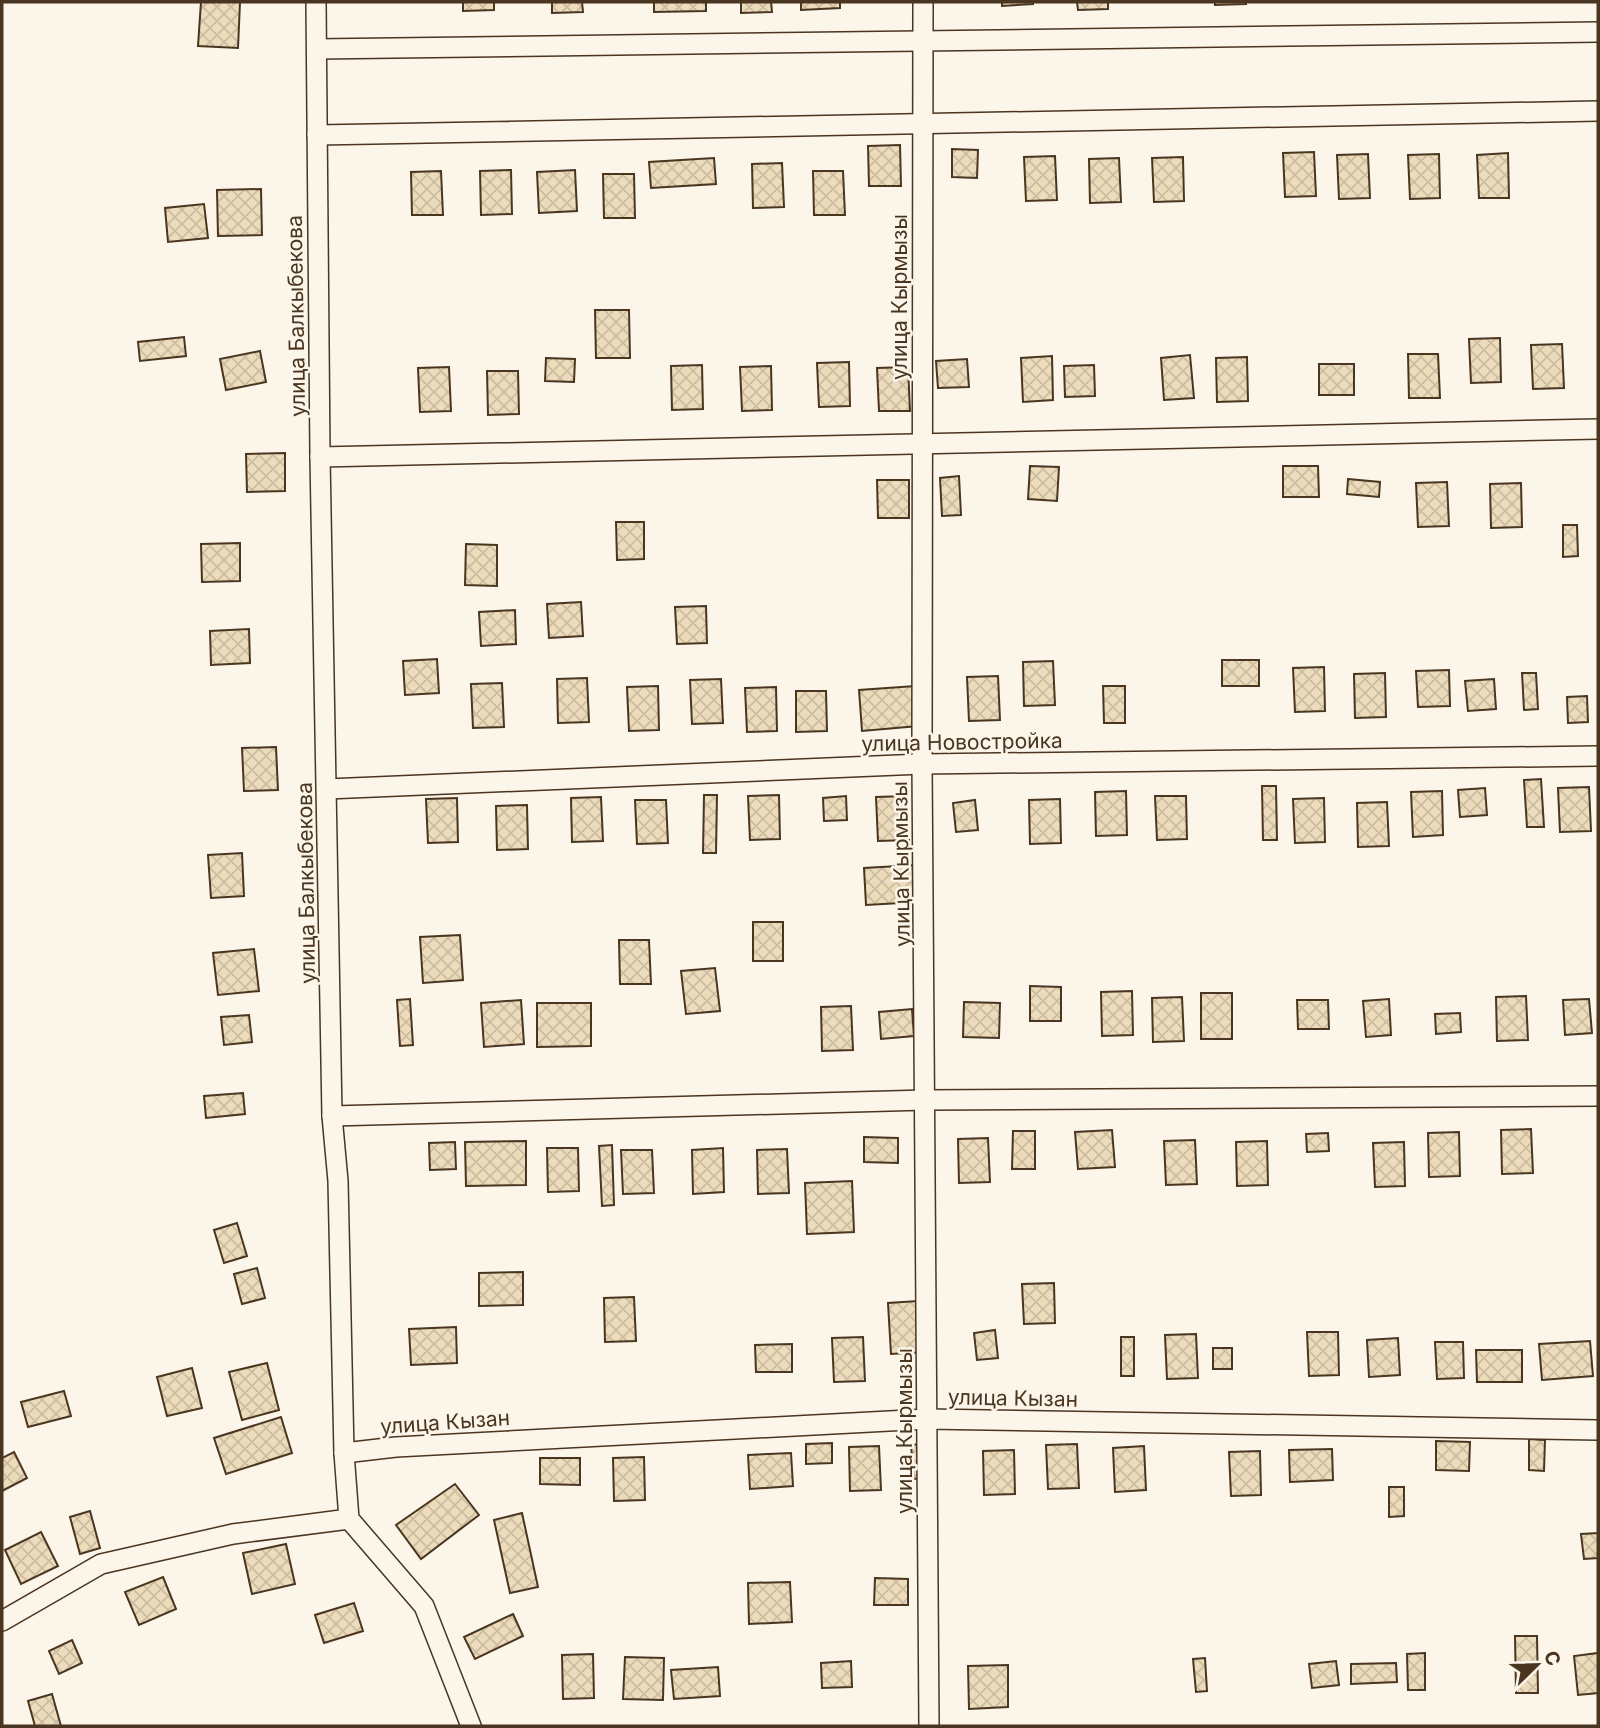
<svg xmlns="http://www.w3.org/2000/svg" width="1600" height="1728" font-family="Inter,sans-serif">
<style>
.building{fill:url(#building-cross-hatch);stroke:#4a3520;stroke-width:2}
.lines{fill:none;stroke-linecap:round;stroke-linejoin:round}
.minor-casing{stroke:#4a3520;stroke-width:22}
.minor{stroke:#fbf6e9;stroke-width:19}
.labels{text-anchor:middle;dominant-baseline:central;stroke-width:5;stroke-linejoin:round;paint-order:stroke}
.street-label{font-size:21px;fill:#4a3520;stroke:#fbf6e9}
</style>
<defs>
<pattern id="building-cross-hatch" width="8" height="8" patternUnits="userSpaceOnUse" patternTransform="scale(1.75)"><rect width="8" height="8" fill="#ecdcbc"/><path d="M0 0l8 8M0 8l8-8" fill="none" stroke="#ccbda1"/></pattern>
</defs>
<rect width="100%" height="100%" fill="#fbf6e9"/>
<g class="building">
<polygon points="201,2 240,2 238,48 198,46"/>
<polygon points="463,2 494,2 494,10 463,11"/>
<polygon points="552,2 582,2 583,12 552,13"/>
<polygon points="654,2 706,2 706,11 654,12"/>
<polygon points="741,2 771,2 772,12 741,13"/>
<polygon points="801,2 840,2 840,8 801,10"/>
<polygon points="1002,2 1033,2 1033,4 1002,6"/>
<polygon points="1077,2 1108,2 1108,9 1078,10"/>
<polygon points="1215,2 1246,2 1246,4 1215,5"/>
<polygon points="900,145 901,186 869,186 868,146"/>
<polygon points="952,149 978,150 977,178 952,177"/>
<polygon points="1314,152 1316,196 1285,197 1283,153"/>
<polygon points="1508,153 1509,198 1479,198 1477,155"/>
<polygon points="1368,154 1370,198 1339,199 1337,155"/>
<polygon points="1439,154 1440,198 1410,199 1408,155"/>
<polygon points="1055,156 1057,200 1026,201 1024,157"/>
<polygon points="1183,157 1184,201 1154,202 1152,158"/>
<polygon points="714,158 716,184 651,188 649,162"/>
<polygon points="1119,158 1121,202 1090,203 1089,159"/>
<polygon points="782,163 784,207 753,208 752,164"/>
<polygon points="511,170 512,214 481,215 480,171"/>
<polygon points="575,170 577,211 539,213 537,172"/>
<polygon points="441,171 443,215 412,215 411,172"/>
<polygon points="813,171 843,171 845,215 814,215"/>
<polygon points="603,174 634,174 635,218 604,218"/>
<polygon points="261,189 262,235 218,236 217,190"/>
<polygon points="204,204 208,238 168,242 165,208"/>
<polygon points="595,310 629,310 630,358 596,358"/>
<polygon points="184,337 186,356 140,361 138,342"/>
<polygon points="1500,338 1501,382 1471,383 1469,339"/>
<polygon points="1562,344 1564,388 1533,389 1531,345"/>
<polygon points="260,351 266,382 226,390 220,359"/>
<polygon points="1408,354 1438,354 1440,398 1409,398"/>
<polygon points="1190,355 1194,398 1164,400 1161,358"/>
<polygon points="1052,356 1053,400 1023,402 1021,358"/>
<polygon points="1247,357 1248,401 1217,402 1216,358"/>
<polygon points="546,358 575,359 574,382 545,381"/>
<polygon points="967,359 969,387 938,388 936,361"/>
<polygon points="849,362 850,406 819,407 817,363"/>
<rect x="1319" y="364" width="35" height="31"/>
<polygon points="702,365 703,409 672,410 671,366"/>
<polygon points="1094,365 1095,396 1065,397 1064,366"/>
<polygon points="771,366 772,410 742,411 740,367"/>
<polygon points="449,367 451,411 420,412 418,368"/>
<polygon points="908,367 910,411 879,411 877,368"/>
<polygon points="487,371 518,371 519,414 488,415"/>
<polygon points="285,453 285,491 247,492 246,454"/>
<polygon points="1030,466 1059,467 1057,501 1028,499"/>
<polygon points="1283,466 1318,466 1319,497 1283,497"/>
<polygon points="959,476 961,515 942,516 940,478"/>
<polygon points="1348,479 1380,482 1379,497 1347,494"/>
<polygon points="877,480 909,480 909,518 878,518"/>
<polygon points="1447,482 1449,526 1418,527 1416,483"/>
<polygon points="1521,483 1522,527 1491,528 1490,484"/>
<polygon points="616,522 644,522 644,559 617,560"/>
<polygon points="1563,525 1577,525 1578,556 1563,557"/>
<polygon points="240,543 240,581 202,582 201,544"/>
<polygon points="466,544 497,545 497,586 465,585"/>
<polygon points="581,602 583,636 549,638 547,604"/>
<polygon points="706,606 707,643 677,644 675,607"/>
<polygon points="515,610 516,644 481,646 479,612"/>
<polygon points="249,629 250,663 211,665 210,631"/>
<polygon points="437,659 439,693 405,695 403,661"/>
<rect x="1222" y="660" width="37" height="26"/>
<polygon points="1053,661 1055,705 1024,706 1023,662"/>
<polygon points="1324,667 1325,711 1295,712 1293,668"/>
<polygon points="1449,670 1450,706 1418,707 1416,671"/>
<polygon points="1385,673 1386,717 1355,718 1354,674"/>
<polygon points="1522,673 1536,673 1538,709 1524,710"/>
<polygon points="998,676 1000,720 969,721 967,677"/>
<polygon points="587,678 589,722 558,723 557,679"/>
<polygon points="721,679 723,723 692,724 690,680"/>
<polygon points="1494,679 1496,709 1468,711 1465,681"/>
<polygon points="502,683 504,727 473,728 471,684"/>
<polygon points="658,686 659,730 629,731 627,687"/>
<polygon points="915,686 918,726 862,731 859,690"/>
<polygon points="1103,686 1125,686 1125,723 1104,723"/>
<polygon points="776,687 777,731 747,732 745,688"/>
<polygon points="796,691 826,691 827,731 796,732"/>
<polygon points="1587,696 1588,722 1568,723 1567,697"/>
<polygon points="276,747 278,790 244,791 242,748"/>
<polygon points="1541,779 1544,827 1527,827 1524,780"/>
<polygon points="1262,786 1276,786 1277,840 1263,840"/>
<polygon points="1589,787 1591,831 1560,832 1558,788"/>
<polygon points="1485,788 1487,815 1460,817 1458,790"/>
<polygon points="1126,791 1127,835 1096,836 1095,792"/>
<polygon points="1442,791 1443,835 1413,837 1411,792"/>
<polygon points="704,795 717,795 716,853 703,853"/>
<polygon points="779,795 780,839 750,840 748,796"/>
<polygon points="846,796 847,820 824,821 823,798"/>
<polygon points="907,796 909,840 878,841 876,797"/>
<polygon points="1155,796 1186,796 1187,839 1157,840"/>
<polygon points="601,797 603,841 572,842 571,798"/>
<polygon points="457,798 458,842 428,843 426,799"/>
<polygon points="1324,798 1325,842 1295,843 1293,799"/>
<polygon points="1060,799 1061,843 1030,844 1029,800"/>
<polygon points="635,800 666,800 668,843 637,844"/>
<polygon points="975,800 978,830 956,832 953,803"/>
<polygon points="1387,802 1389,846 1358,847 1357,803"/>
<polygon points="527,805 528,849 497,850 496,806"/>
<polygon points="242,853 244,896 211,898 208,855"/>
<polygon points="916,865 918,902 866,905 864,868"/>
<rect x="753" y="922" width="30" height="39"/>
<polygon points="460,935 463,980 423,983 420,937"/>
<polygon points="619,940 649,940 651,984 620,984"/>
<polygon points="254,949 259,991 218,995 213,953"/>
<polygon points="715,968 720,1011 686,1014 681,971"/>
<polygon points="1030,986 1061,987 1061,1021 1030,1021"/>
<polygon points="1132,991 1133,1035 1102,1036 1101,992"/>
<rect x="1201" y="993" width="31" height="46"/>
<polygon points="1526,996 1528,1040 1497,1041 1496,997"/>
<polygon points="1182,997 1184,1041 1153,1042 1152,998"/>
<polygon points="410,999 413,1045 400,1046 397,1000"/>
<polygon points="1389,999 1391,1035 1366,1037 1363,1001"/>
<polygon points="1589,999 1592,1033 1565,1035 1563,1000"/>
<polygon points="521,1000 524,1044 484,1047 481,1003"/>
<polygon points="1297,1000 1328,1000 1329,1029 1298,1029"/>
<polygon points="964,1002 1000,1003 999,1038 963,1037"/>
<polygon points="537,1003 591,1003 591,1046 537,1047"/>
<polygon points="851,1006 853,1050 822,1051 821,1007"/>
<polygon points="912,1009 914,1036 881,1039 879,1012"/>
<polygon points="1460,1013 1461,1032 1436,1034 1435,1014"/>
<polygon points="249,1015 252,1042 224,1045 221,1017"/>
<polygon points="243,1093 245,1114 206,1118 204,1096"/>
<polygon points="1531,1129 1533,1173 1502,1174 1501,1130"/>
<polygon points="1112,1130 1115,1167 1078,1169 1075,1132"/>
<polygon points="1013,1131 1035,1131 1035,1169 1012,1169"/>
<polygon points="1459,1132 1460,1176 1429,1177 1428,1133"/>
<polygon points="1328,1133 1329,1151 1307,1152 1306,1134"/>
<polygon points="864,1137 898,1138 898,1163 864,1162"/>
<polygon points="988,1138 990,1182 959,1183 958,1139"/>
<polygon points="1195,1140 1197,1184 1166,1185 1164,1141"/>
<polygon points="526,1141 526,1185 466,1186 465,1142"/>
<polygon points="1267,1141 1268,1185 1237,1186 1236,1142"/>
<polygon points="455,1142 456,1169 430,1170 429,1143"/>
<polygon points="1404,1142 1405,1186 1375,1187 1373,1143"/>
<polygon points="612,1145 614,1205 602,1206 599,1146"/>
<polygon points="547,1148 578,1148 579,1191 548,1192"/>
<polygon points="723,1148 724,1192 693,1194 692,1150"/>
<polygon points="787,1149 789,1193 758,1194 757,1150"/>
<polygon points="621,1150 652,1150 654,1193 623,1194"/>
<polygon points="852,1181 854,1232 807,1234 805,1183"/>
<polygon points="237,1223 247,1256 224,1263 214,1230"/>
<polygon points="257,1268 265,1298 242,1304 234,1274"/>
<polygon points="523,1272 523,1305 479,1306 479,1273"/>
<polygon points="1054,1283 1055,1323 1024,1324 1022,1284"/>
<polygon points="634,1297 636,1341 605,1342 604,1298"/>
<polygon points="918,1301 922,1352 891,1354 888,1303"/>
<polygon points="456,1327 457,1363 411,1365 409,1329"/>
<polygon points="995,1330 998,1358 977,1360 974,1333"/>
<polygon points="1307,1332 1338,1332 1339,1375 1309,1376"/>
<polygon points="1196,1334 1198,1378 1167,1379 1165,1335"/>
<polygon points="863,1337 865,1381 834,1382 832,1338"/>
<rect x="1121" y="1337" width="13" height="39"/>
<polygon points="1398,1338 1400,1375 1369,1377 1367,1340"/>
<polygon points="1590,1341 1593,1376 1542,1380 1539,1344"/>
<polygon points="1435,1342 1463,1342 1464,1378 1437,1379"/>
<polygon points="792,1344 792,1372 756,1372 755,1345"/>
<rect x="1213" y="1348" width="19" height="21"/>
<polygon points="1476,1350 1522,1350 1522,1382 1477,1382"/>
<polygon points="267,1363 279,1410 242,1420 229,1372"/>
<polygon points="192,1368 202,1408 167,1416 157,1377"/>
<polygon points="64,1391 71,1416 28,1427 21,1402"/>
<polygon points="281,1417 292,1453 226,1474 214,1438"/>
<polygon points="1529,1439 1545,1440 1544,1471 1529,1470"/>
<polygon points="1436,1441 1470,1442 1469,1471 1436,1470"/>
<polygon points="832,1443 832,1463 806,1464 806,1444"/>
<polygon points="923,1444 926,1478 914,1479 911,1445"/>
<polygon points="1077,1444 1079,1488 1048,1489 1046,1445"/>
<polygon points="879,1446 881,1490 850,1491 849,1447"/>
<polygon points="1144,1446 1146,1490 1115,1492 1113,1448"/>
<polygon points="1332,1449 1333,1480 1290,1482 1289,1450"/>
<polygon points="1014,1450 1015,1494 984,1495 983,1451"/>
<polygon points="1260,1451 1261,1495 1231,1496 1229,1452"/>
<polygon points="14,1452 27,1478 2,1491 2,1458"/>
<polygon points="791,1453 793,1486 750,1489 748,1455"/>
<polygon points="644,1457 645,1500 614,1501 613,1458"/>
<polygon points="540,1458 580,1458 580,1485 540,1484"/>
<polygon points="455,1484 479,1515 421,1559 396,1525"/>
<polygon points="1389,1487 1404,1487 1404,1516 1389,1517"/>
<polygon points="90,1511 100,1548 80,1554 70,1517"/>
<polygon points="522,1513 538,1587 510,1593 494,1520"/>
<polygon points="41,1532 58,1566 21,1584 5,1550"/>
<polygon points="1598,1533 1598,1558 1584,1559 1581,1534"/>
<polygon points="286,1544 295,1584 252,1594 243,1553"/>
<polygon points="163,1577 176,1609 139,1625 125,1592"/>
<polygon points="875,1578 908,1579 908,1605 874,1605"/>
<polygon points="790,1582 792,1622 749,1624 748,1583"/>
<polygon points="354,1603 363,1631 324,1643 315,1615"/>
<polygon points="513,1614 523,1636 475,1659 464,1637"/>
<polygon points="1515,1636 1537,1636 1538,1693 1516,1693"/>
<polygon points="72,1640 82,1663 59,1674 49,1651"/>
<polygon points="1425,1653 1425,1690 1408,1690 1407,1654"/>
<polygon points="1598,1653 1598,1693 1578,1695 1574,1656"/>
<polygon points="593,1654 594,1698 563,1699 562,1655"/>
<polygon points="625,1657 664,1658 663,1700 623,1699"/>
<polygon points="1205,1658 1207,1691 1196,1692 1193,1659"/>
<polygon points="851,1661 852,1687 822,1688 821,1663"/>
<polygon points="1336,1661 1339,1685 1312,1688 1309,1664"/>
<polygon points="1396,1663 1397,1682 1351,1684 1351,1664"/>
<polygon points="1008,1665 1008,1707 969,1709 968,1666"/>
<polygon points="718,1667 720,1696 674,1699 671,1670"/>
<polygon points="52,1694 61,1726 35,1726 28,1701"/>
</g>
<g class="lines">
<defs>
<g id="minor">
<polyline points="316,2 320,457 332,1116 338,1181 344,1453 349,1519 424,1606 471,1726"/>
<polyline points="923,2 922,764 929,1726"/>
<polyline points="317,49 1598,32"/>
<polyline points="317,135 1598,111"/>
<polyline points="320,457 1598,429"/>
<polyline points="327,789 922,764 1598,756"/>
<polyline points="332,1116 926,1100 1598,1096"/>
<polyline points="344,1453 396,1447 927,1419 1598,1430"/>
<polyline points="2,1621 101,1564 233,1534 349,1519"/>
</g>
</defs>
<use href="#minor" class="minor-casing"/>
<use href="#minor" class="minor"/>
</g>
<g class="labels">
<g class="street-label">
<text transform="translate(899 297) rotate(-90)">улица Кырмызы</text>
<text transform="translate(296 316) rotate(-91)">улица Балкыбекова</text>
<text transform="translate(962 742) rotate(-1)">улица Новостройка</text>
<text transform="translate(901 864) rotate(-91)">улица Кырмызы</text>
<text transform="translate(306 883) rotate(-91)">улица Балкыбекова</text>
<text transform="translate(1013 1398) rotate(1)">улица Кызан</text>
<text transform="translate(445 1422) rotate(-4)">улица Кызан</text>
<text transform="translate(904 1431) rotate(-90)">улица Кырмызы</text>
</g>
</g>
<rect width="1600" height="1728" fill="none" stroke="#4a3520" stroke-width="7"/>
<g transform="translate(1537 1665) rotate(67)" stroke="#fbf6e9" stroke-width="5" paint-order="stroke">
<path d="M0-5L12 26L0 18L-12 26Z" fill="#4a3520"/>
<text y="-10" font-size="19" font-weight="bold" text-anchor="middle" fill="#4a3520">С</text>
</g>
</svg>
